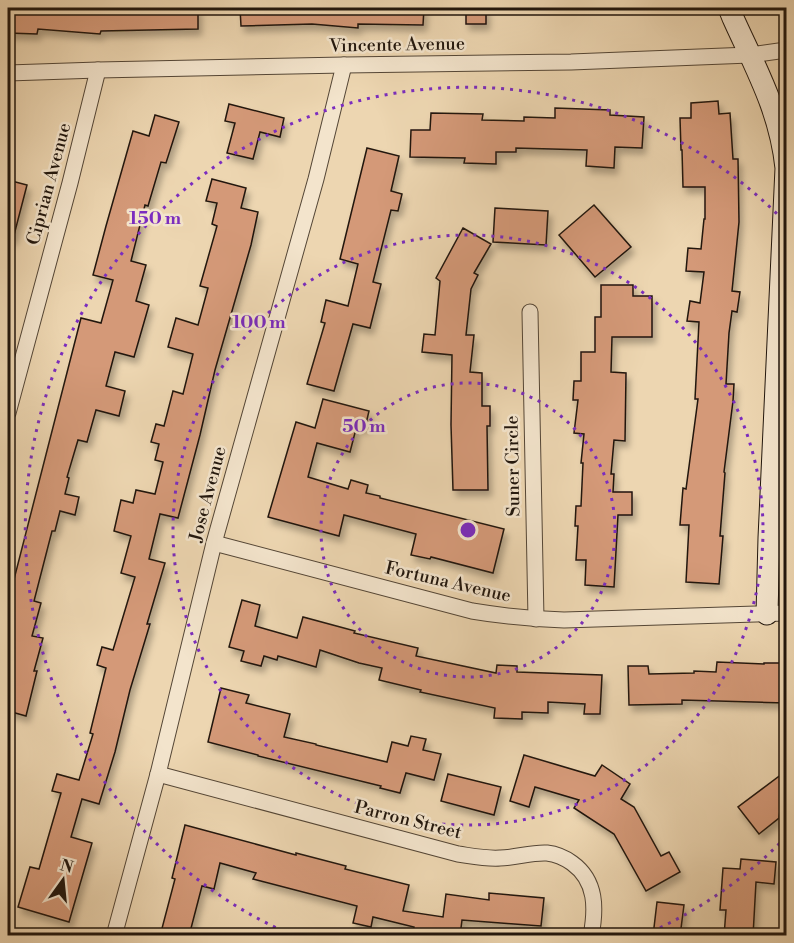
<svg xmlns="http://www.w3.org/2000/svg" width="794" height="943" font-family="'Libre Bodoni',serif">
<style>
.building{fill:#d49978;stroke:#21160d;stroke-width:1.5;filter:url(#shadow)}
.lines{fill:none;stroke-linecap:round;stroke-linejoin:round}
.street-casing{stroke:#544636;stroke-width:17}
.secondary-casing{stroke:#21160d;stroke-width:23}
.street{stroke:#f3e4cc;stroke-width:15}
.secondary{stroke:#f3e4cc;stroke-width:21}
.ring{fill:none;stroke:#7b2cbf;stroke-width:3;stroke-dasharray:3 6}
.labels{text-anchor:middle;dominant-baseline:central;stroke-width:5;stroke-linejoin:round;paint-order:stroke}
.street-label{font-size:18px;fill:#21160d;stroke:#f3e4cc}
.centre{fill:#7b2cbf;stroke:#f3e4cc;stroke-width:3}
.ring-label{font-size:18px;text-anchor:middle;font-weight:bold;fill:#7b2cbf;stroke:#f3e4cc;stroke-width:5;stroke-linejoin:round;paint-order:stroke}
</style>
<defs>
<filter id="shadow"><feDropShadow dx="3.5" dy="6" stdDeviation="3" flood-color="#0004"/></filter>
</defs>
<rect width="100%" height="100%" fill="#edd6b1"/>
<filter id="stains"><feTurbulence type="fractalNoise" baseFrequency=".00333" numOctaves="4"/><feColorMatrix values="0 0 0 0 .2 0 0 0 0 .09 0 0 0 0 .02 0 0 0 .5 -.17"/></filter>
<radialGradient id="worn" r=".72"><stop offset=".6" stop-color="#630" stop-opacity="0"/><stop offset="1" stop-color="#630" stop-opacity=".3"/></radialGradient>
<g class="building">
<polygon points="8,8 198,8 198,29 101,31 100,34 38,29 37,34 8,33"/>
<polygon points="240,8 424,8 423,25 358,24 358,28 312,24 241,26"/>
<rect x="466" y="8" width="20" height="16"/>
<polygon points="718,101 719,114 730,113 733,159 738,159 739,222 732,291 740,292 737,312 732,311 729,333 726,384 734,384 733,401 724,472 725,473 720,536 723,536 719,584 686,582 689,525 680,525 683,488 686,489 698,399 695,399 699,322 687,321 690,301 700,303 704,272 686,271 688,248 701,249 704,219 705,219 705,187 683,187 682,150 681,150 680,118 691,118 691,103"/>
<polygon points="229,104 284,118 280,137 260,132 253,159 227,153 235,123 225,121"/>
<polygon points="555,108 610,110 610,115 644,117 642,148 615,147 614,168 586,166 587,150 516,148 516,152 496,152 496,164 464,163 465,158 410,157 411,130 430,130 431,113 483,114 482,120 524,121 524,117 555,118"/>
<polygon points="155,115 179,122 166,163 161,162 148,206 145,205 131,261 146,265 136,301 149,305 134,357 115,352 106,386 125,391 119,416 96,410 87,442 78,440 67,477 69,478 65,494 79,497 75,515 60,511 55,531 52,531 34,601 41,603 32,636 43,638 34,671 37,671 26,716 8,711 8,670 12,651 8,649 8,594 10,595 81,318 101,323 113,280 93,275 106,226 133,131 149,136"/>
<polygon points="367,148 399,156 391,191 402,194 398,211 391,210 373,282 381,284 370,328 353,324 334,391 307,384 325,323 321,322 326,300 348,306 358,264 340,259"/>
<polygon points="212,179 246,188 241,208 258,212 251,245 215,370 200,435 178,518 160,514 149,559 165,563 147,624 150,624 130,690 115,752 99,804 82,799 71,837 92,843 69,922 18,907 30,867 39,869 61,793 52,791 57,774 79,780 93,734 90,733 106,668 97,665 102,647 113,650 135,577 121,573 131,536 114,531 121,500 133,503 136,490 155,494 163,462 155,460 159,444 151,442 156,424 164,426 173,391 183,394 193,354 168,347 176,318 198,325 208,288 200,286 217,226 212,224 217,203 206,201"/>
<polygon points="8,180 27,185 13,239 8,239"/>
<polygon points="594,205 631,247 595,277 559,235"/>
<polygon points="495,208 548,211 546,245 493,242"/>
<polygon points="463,228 491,244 474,273 478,275 471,289 466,335 474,335 470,372 482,373 482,406 490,406 490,426 487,426 488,490 453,490 451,425 452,355 422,352 424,334 435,335 440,281 436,278"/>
<polygon points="601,285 633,285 633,296 652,296 652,337 612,337 611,372 626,373 625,441 614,440 611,474 614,474 613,492 632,492 632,515 618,515 614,587 585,585 586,560 576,560 578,526 575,526 576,506 581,506 583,463 581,463 584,434 574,433 578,400 573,400 574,381 581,381 581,352 595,352 595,317 601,317"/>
<polygon points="323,399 369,411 365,428 357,425 350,452 317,443 308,477 348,489 351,480 368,485 366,493 380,496 380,498 504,529 493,573 431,557 430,559 411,555 416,534 344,515 339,536 268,517 296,422 315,428"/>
<polygon points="242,600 260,605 255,626 297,638 303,617 355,631 354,633 418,648 416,656 496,673 497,665 517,666 517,672 602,675 600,714 584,714 585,704 548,702 548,713 522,712 522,719 494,718 495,708 420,692 421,690 379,680 382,668 359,663 320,650 316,667 278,656 277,660 264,656 261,666 241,661 244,651 229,647"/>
<polygon points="717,662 764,664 764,663 784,663 784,669 786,670 786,703 682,700 682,704 629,705 628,666 648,666 649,674 694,673 694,671 716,672"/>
<polygon points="221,688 249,695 246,703 290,714 284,737 316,744 316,745 387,762 392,742 408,746 411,736 426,739 423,750 441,754 434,780 406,773 400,793 380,788 381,786 258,756 258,755 208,742"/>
<polygon points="524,755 595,776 602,765 630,784 621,799 634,807 661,856 669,852 680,872 646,891 614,834 574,808 579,800 535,787 529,807 510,801"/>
<polygon points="786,771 786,818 780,810 779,818 759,834 738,807"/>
<polygon points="448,774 501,787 494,815 441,801"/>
<polygon points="185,825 296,855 296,853 346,866 345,869 409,885 403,911 443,917 446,894 489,900 489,893 544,898 541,926 462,920 460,936 412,936 414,927 373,917 371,927 353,923 357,906 253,879 256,873 220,863 214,889 202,886 189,936 160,936 175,879 172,878"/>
<polygon points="741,859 776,862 774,884 756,882 753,936 724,936 726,910 720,910 723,868 740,869"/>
<polygon points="657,902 684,905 680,936 653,936"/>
</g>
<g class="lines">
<defs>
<g id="street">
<polyline points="8,73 98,70 344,65 571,62 750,55 786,50"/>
<polyline points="530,312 536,619"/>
<polyline points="8,413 70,183 98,70"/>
<path d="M 214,543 L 472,611 C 502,616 533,619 564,620 L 786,613"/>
<path d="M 158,774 L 458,854 C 472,856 486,859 500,858 C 516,858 531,852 547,853 C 556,854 565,858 572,863 C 597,881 596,909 591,936"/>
<polyline points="114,936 158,774 214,543 316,179 344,65"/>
</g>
<path id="secondary" d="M 729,8 L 733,18 C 756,69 780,111 786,168 L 769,538 L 767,614"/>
</defs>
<use href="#street" class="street-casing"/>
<use href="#secondary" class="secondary-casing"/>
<use href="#street" class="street"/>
<use href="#secondary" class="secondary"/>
</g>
<g class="ring">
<circle cx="468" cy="530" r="147"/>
<circle cx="468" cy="530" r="295"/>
<path d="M786 837A442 442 0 0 1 644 935M292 935A442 442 0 1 1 786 223"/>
</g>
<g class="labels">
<g class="street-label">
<text transform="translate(397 45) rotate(-1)">Vincente Avenue</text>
<text transform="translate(49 184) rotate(-75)">Ciprian Avenue</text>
<text transform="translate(513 466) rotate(-91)">Suner Circle</text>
<text transform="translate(208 494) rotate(-75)">Jose Avenue</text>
<text transform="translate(448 582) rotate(13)">Fortuna Avenue</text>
<text transform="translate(408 820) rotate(14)">Parron Street</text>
</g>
</g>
<circle cx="468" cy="530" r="9" class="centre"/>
<g class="ring-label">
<text x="155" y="224">150 m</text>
<text x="259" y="328">100 m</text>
<text x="364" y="432">50 m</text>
</g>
<rect width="794" height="943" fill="none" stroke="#edd6b1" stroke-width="30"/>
<rect x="9" y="9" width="776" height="925" fill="none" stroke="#21160d" stroke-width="3"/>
<rect x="15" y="15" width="764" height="913" fill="none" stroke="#21160d" stroke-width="1.5"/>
<g transform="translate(63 880) rotate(15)" stroke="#f3e4cc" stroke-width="4.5" paint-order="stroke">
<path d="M0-4.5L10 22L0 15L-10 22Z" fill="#21160d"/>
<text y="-9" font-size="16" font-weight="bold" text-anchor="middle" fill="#21160d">N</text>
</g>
<rect width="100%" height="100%" filter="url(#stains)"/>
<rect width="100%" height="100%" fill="url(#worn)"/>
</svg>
